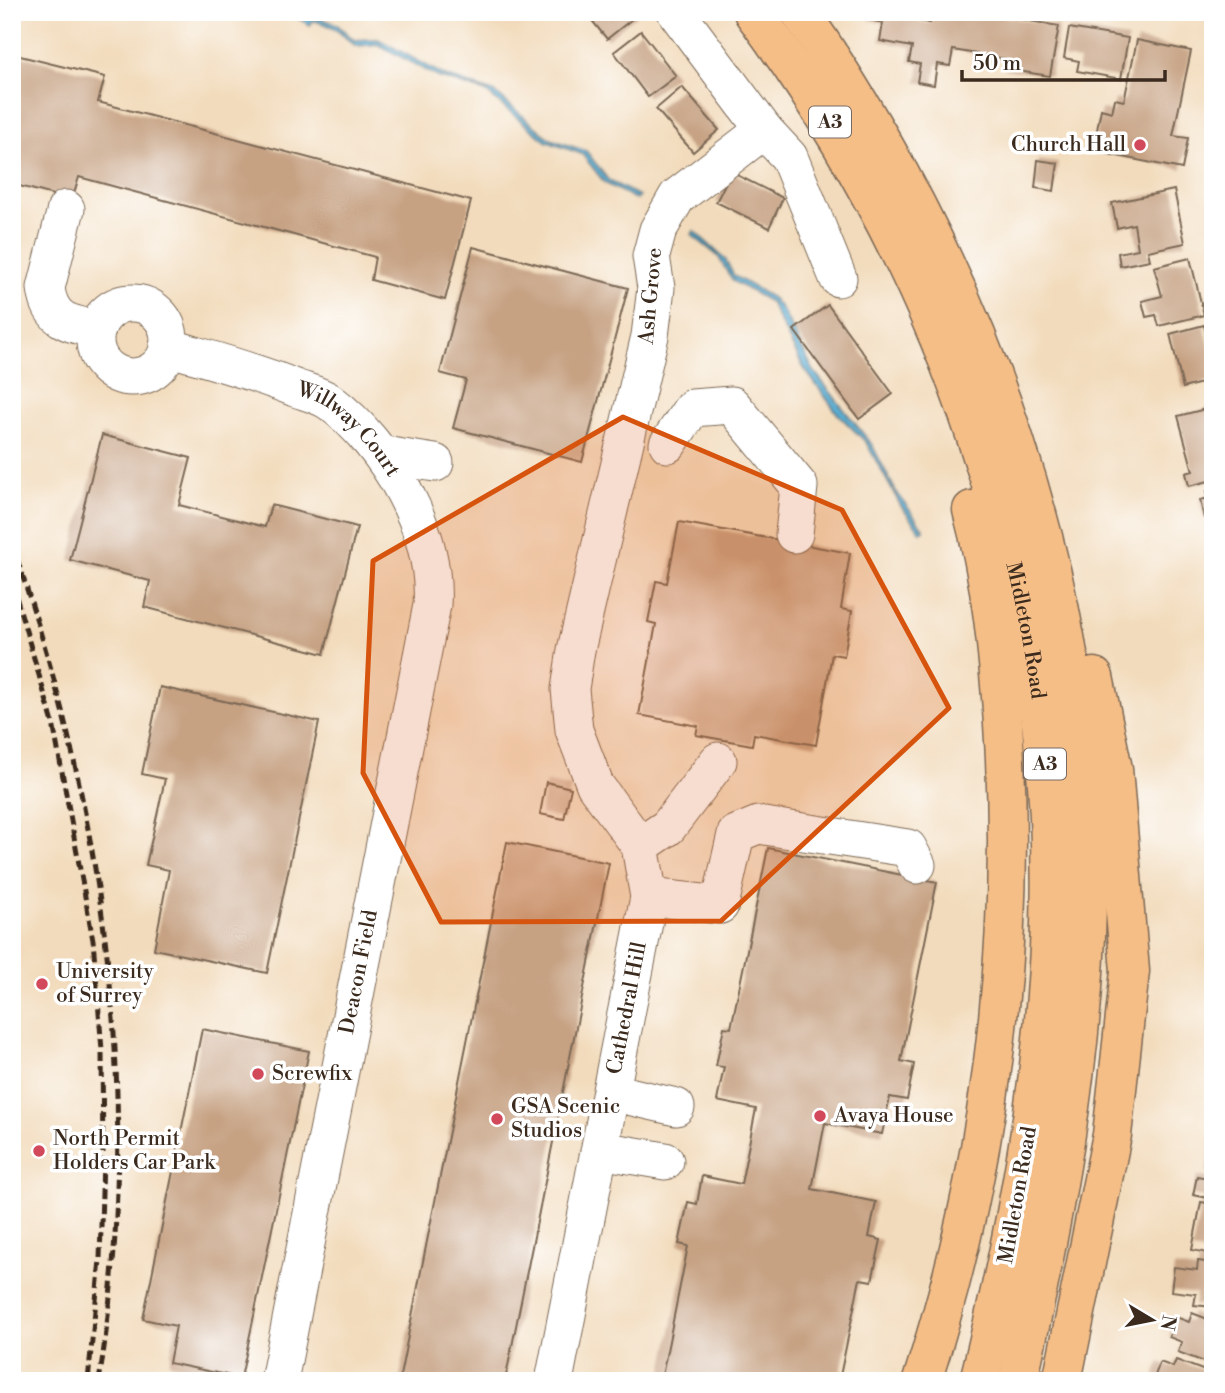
<svg xmlns="http://www.w3.org/2000/svg" width="1225" height="1393" font-family="'Libre Bodoni',serif">
<style>
.water{fill:#51a8ce;stroke:#466976;stroke-width:2}
.building{fill:#c6a182}
.lines{fill:none;stroke-linecap:round;stroke-linejoin:round}
.minor-casing{stroke:#7b6855;stroke-width:39}
.highway-casing{stroke:#7b6855;stroke-width:41}
.minor{stroke:#fff;stroke-width:37}
.highway{stroke:#f6be87;stroke-width:38}
.rail{stroke:#3b2a1e;stroke-width:5;stroke-dasharray:10 5;stroke-linecap:butt}
.marked{fill:#d7540e;fill-opacity:0.2;stroke:#d7540e;stroke-width:5;stroke-linejoin:round}
.poi-dot{fill:#d1495b;stroke:#fff;stroke-width:2.5}
.labels{text-anchor:middle;dominant-baseline:central;stroke-width:7;stroke-linejoin:round;paint-order:stroke}
.shield{fill:#fff;stroke:#766a62;stroke-width:2}
.shield-label{font-size:19px;font-weight:bold;fill:#3b2a1e}
.poi-label{font-size:21px;fill:#3b2a1e;stroke:#fff;text-anchor:start}
.street-label{font-size:21px;fill:#3b2a1e;stroke:#fff}
</style>
<rect width="100%" height="100%" fill="#fff"/>
<filter id="ink" filterUnits="userSpaceOnUse"><feTurbulence type="fractalNoise" baseFrequency=".0143" numOctaves="2"/><feDisplacementMap in="SourceGraphic" scale="14" xChannelSelector="R" yChannelSelector="G"/><feConvolveMatrix kernelMatrix="1 2 1 2 8 2 1 2 1" color-interpolation-filters="sRGB"/></filter>
<filter id="wash" filterUnits="userSpaceOnUse"><feTurbulence type="fractalNoise" baseFrequency=".00686" numOctaves="4" result="noise"/><feDisplacementMap in="SourceGraphic" scale="28" xChannelSelector="R" yChannelSelector="G"/><feGaussianBlur stdDeviation="1.57" result="paint"/><feColorMatrix in="noise" values="0 0 0 0 0 0 0 0 0 0 0 0 0 0 0 0 0 1.4 0 .05"/><feComposite in="paint" operator="in"/></filter>
<g filter="url(#wash)">
<rect width="100%" height="100%" fill="#f2dbbc"/>
<g class="water">
<polygon points="287,12 314,12 318,14 316,17 336,24 354,40 378,39 445,76 495,93 550,139 586,151 609,181 639,196 637,200 605,183 582,154 546,141 486,92 438,77 378,44 356,46 333,27 313,20 310,25"/>
<polygon points="694,231 725,259 734,276 772,298 782,310 813,370 872,445 895,490 924,530 921,532 901,506 866,442 838,414 804,368 770,302 733,281 718,256 692,235"/>
</g>
<g id="blocks">
<g class="building">
<polygon points="585,12 634,12 637,15 607,39"/>
<polygon points="870,12 920,12 919,21 930,23 932,12 978,12 1059,26 1050,76 1004,69 1006,59 953,50 950,66 937,64 934,85 917,82 920,64 909,62 912,47 880,41 883,23 869,20"/>
<polygon points="1069,28 1128,38 1121,79 1077,71 1079,61 1064,58"/>
<polygon points="641,31 676,76 648,97 614,52"/>
<polygon points="1137,40 1191,51 1173,136 1188,138 1182,169 1093,151 1101,109 1112,112 1115,99 1124,101"/>
<polygon points="12,54 105,77 98,102 471,201 445,300 371,280 375,257 79,177 72,200 12,184"/>
<polygon points="682,87 719,130 693,152 656,109"/>
<polygon points="1038,160 1058,163 1054,191 1035,188"/>
<polygon points="731,172 783,198 769,228 716,202"/>
<polygon points="1174,190 1185,243 1148,251 1150,260 1120,266 1118,253 1138,249 1134,224 1117,228 1112,203"/>
<polygon points="473,247 628,288 582,462 453,428 466,380 440,373"/>
<polygon points="1190,258 1204,315 1159,326 1156,315 1146,317 1142,301 1162,296 1154,267"/>
<polygon points="828,305 893,394 859,419 794,330"/>
<polygon points="1204,325 1213,360 1213,380 1183,388 1170,334"/>
<polygon points="1213,407 1213,480 1189,486 1186,473 1193,471 1178,416"/>
<polygon points="102,435 191,458 179,505 265,527 271,505 357,527 324,654 144,607 150,581 70,560"/>
<polygon points="1213,490 1213,516 1204,518 1200,500 1209,498 1207,491"/>
<polygon points="679,522 850,553 841,609 852,611 844,656 832,654 816,745 754,734 752,745 696,735 698,726 639,715 656,624 648,622 656,581 667,583"/>
<polygon points="160,687 319,722 267,973 154,949 169,870 146,865 165,779 142,774"/>
<polygon points="546,782 571,788 564,819 540,814"/>
<polygon points="507,842 609,863 505,1381 399,1381"/>
<polygon points="768,848 937,882 901,1061 914,1064 907,1100 890,1097 882,1134 825,1123 812,1189 876,1202 869,1237 881,1240 872,1281 860,1279 839,1381 661,1381 688,1246 679,1244 688,1202 697,1204 702,1176 741,1184 756,1109 717,1101 724,1067 716,1066 724,1027 731,1028"/>
<polygon points="202,1029 309,1051 241,1378 169,1363 176,1326 143,1319"/>
<polygon points="1211,1146 1213,1146 1213,1173 1207,1172"/>
<polygon points="1197,1176 1213,1179 1213,1199 1193,1195"/>
<polygon points="1201,1202 1213,1204 1213,1254 1192,1250"/>
<polygon points="1198,1261 1213,1263 1213,1307 1194,1305 1196,1294 1171,1291 1174,1267 1197,1270"/>
<polygon points="1192,1313 1213,1321 1212,1365 1178,1352 1182,1342 1169,1337 1176,1317 1189,1322"/>
<polygon points="1176,1360 1208,1372 1204,1381 1153,1381 1160,1362 1173,1367"/>
</g>
</g>
</g>
<g filter="url(#ink)">
<use href="#blocks" fill-opacity="0" stroke="#7b6855" stroke-width="2"/>
<g class="lines">
<defs>
<g id="minor">
<polyline points="676,12 764,130 789,157 838,278"/>
<path d="M 66,209 L 46,288 C 50,321 69,324 97,329"/>
<circle cx="132" cy="340" r="37"/>
<path id="s1" d="M 168,347 C 211,360 254,371 295,388 C 306,392 320,395 330,402 C 387,445 437,531 432,605 L 279,1381"/>
<polyline points="668,444 692,408 732,405 799,486 794,534"/>
<polyline points="384,455 435,463"/>
<polyline points="640,846 668,827 718,761"/>
<polyline points="649,897 720,905 736,834 758,825 908,848 917,865"/>
<polyline points="611,1092 676,1107"/>
<polyline points="600,1150 665,1161"/>
<path id="s2" d="M 554,1381 L 649,897 L 640,846 L 595,785 L 574,730 L 570,689 L 576,650 L 650,336 L 656,288 L 651,256 L 658,230 L 677,197 L 764,130"/>
</g>
<g id="highway">
<path id="s3" d="M 753,12 C 947,273 1060,597 1050,924 C 1045,1078 1016,1231 979,1381"/>
<path d="M 800,12 C 980,272 1093,585 1087,904 C 1084,1065 1053,1224 1018,1381"/>
<path d="M 922,1381 C 990,1168 1018,947 1003,724 C 998,652 991,580 972,510"/>
<polyline points="1062,1381 1112,1135 1130,971 1113,769 1094,677"/>
</g>
</defs>
<use href="#minor" class="minor-casing"/>
<use href="#highway" class="highway-casing"/>
<use href="#minor" class="minor"/>
<use href="#highway" class="highway"/>
<g class="rail">
<path d="M 12,545 C 105,810 144,1102 99,1381"/>
<polyline points="12,583 53,723 93,940 102,1050 103,1159 100,1260 88,1381"/>
</g>
</g>
</g>
<path class="marked" d="M 623,417 L 842,510 L 949,708 L 721,921 L 441,922 L 363,773 L 373,561 Z"/>
<g class="poi-dot">
<circle cx="1140" cy="145" r="7"/>
<circle cx="42" cy="984" r="7"/>
<circle cx="258" cy="1074" r="7"/>
<circle cx="820" cy="1116" r="7"/>
<circle cx="497" cy="1119" r="7"/>
<circle cx="39" cy="1151" r="7"/>
</g>
<g class="labels">
<g class="shield">
<rect x="809" y="106.5" width="42" height="31" rx="5"/>
<rect x="1024" y="748.5" width="42" height="31" rx="5"/>
</g>
<g class="shield-label">
<text x="830" y="122">A3</text>
<text x="1045" y="764">A3</text>
</g>
<g class="poi-label">
<text x="1126" y="145" text-anchor="end">Church Hall</text>
<text x="56" y="972">University<tspan x="56" dy="24">of Surrey</tspan></text>
<text x="272" y="1074">Screwfix</text>
<text x="511" y="1107">GSA Scenic<tspan x="511" dy="24">Studios</tspan></text>
<text x="834" y="1116">Avaya House</text>
<text x="53" y="1139">North Permit<tspan x="53" dy="24">Holders Car Park</tspan></text>
</g>
<g class="street-label">
<text transform="translate(651 296) rotate(-85)">Ash Grove</text>
<text stroke="none"><textPath href="#s1" startOffset="203">Willway Court</textPath></text>
<text stroke="none"><textPath href="#s3" startOffset="682">Midleton Road</textPath></text>
<text transform="translate(359 972) rotate(-79)">Deacon Field</text>
<text stroke="none"><textPath href="#s2" startOffset="380">Cathedral Hill</textPath></text>
<text transform="translate(1018 1195) rotate(-80)">Midleton Road</text>
</g>
</g>
<rect width="1225" height="1393" fill="none" stroke="#fff" stroke-width="42"/>
<g transform="translate(1152 1320) rotate(100)" stroke="#ffffff" stroke-width="5" paint-order="stroke">
<path d="M0-5L12 26L0 18L-12 26Z" fill="#3b2a1e"/>
<text y="-10" font-size="19" font-weight="bold" text-anchor="middle" fill="#3b2a1e">N</text>
</g>
<path d="M962 70v10h203v-10" fill="none" stroke="#3b2a1e" stroke-width="3.5"/>
<text x="973" y="70" font-size="21" fill="#3b2a1e" stroke="#ffffff" stroke-width="5" paint-order="stroke">50 m</text>
</svg>
